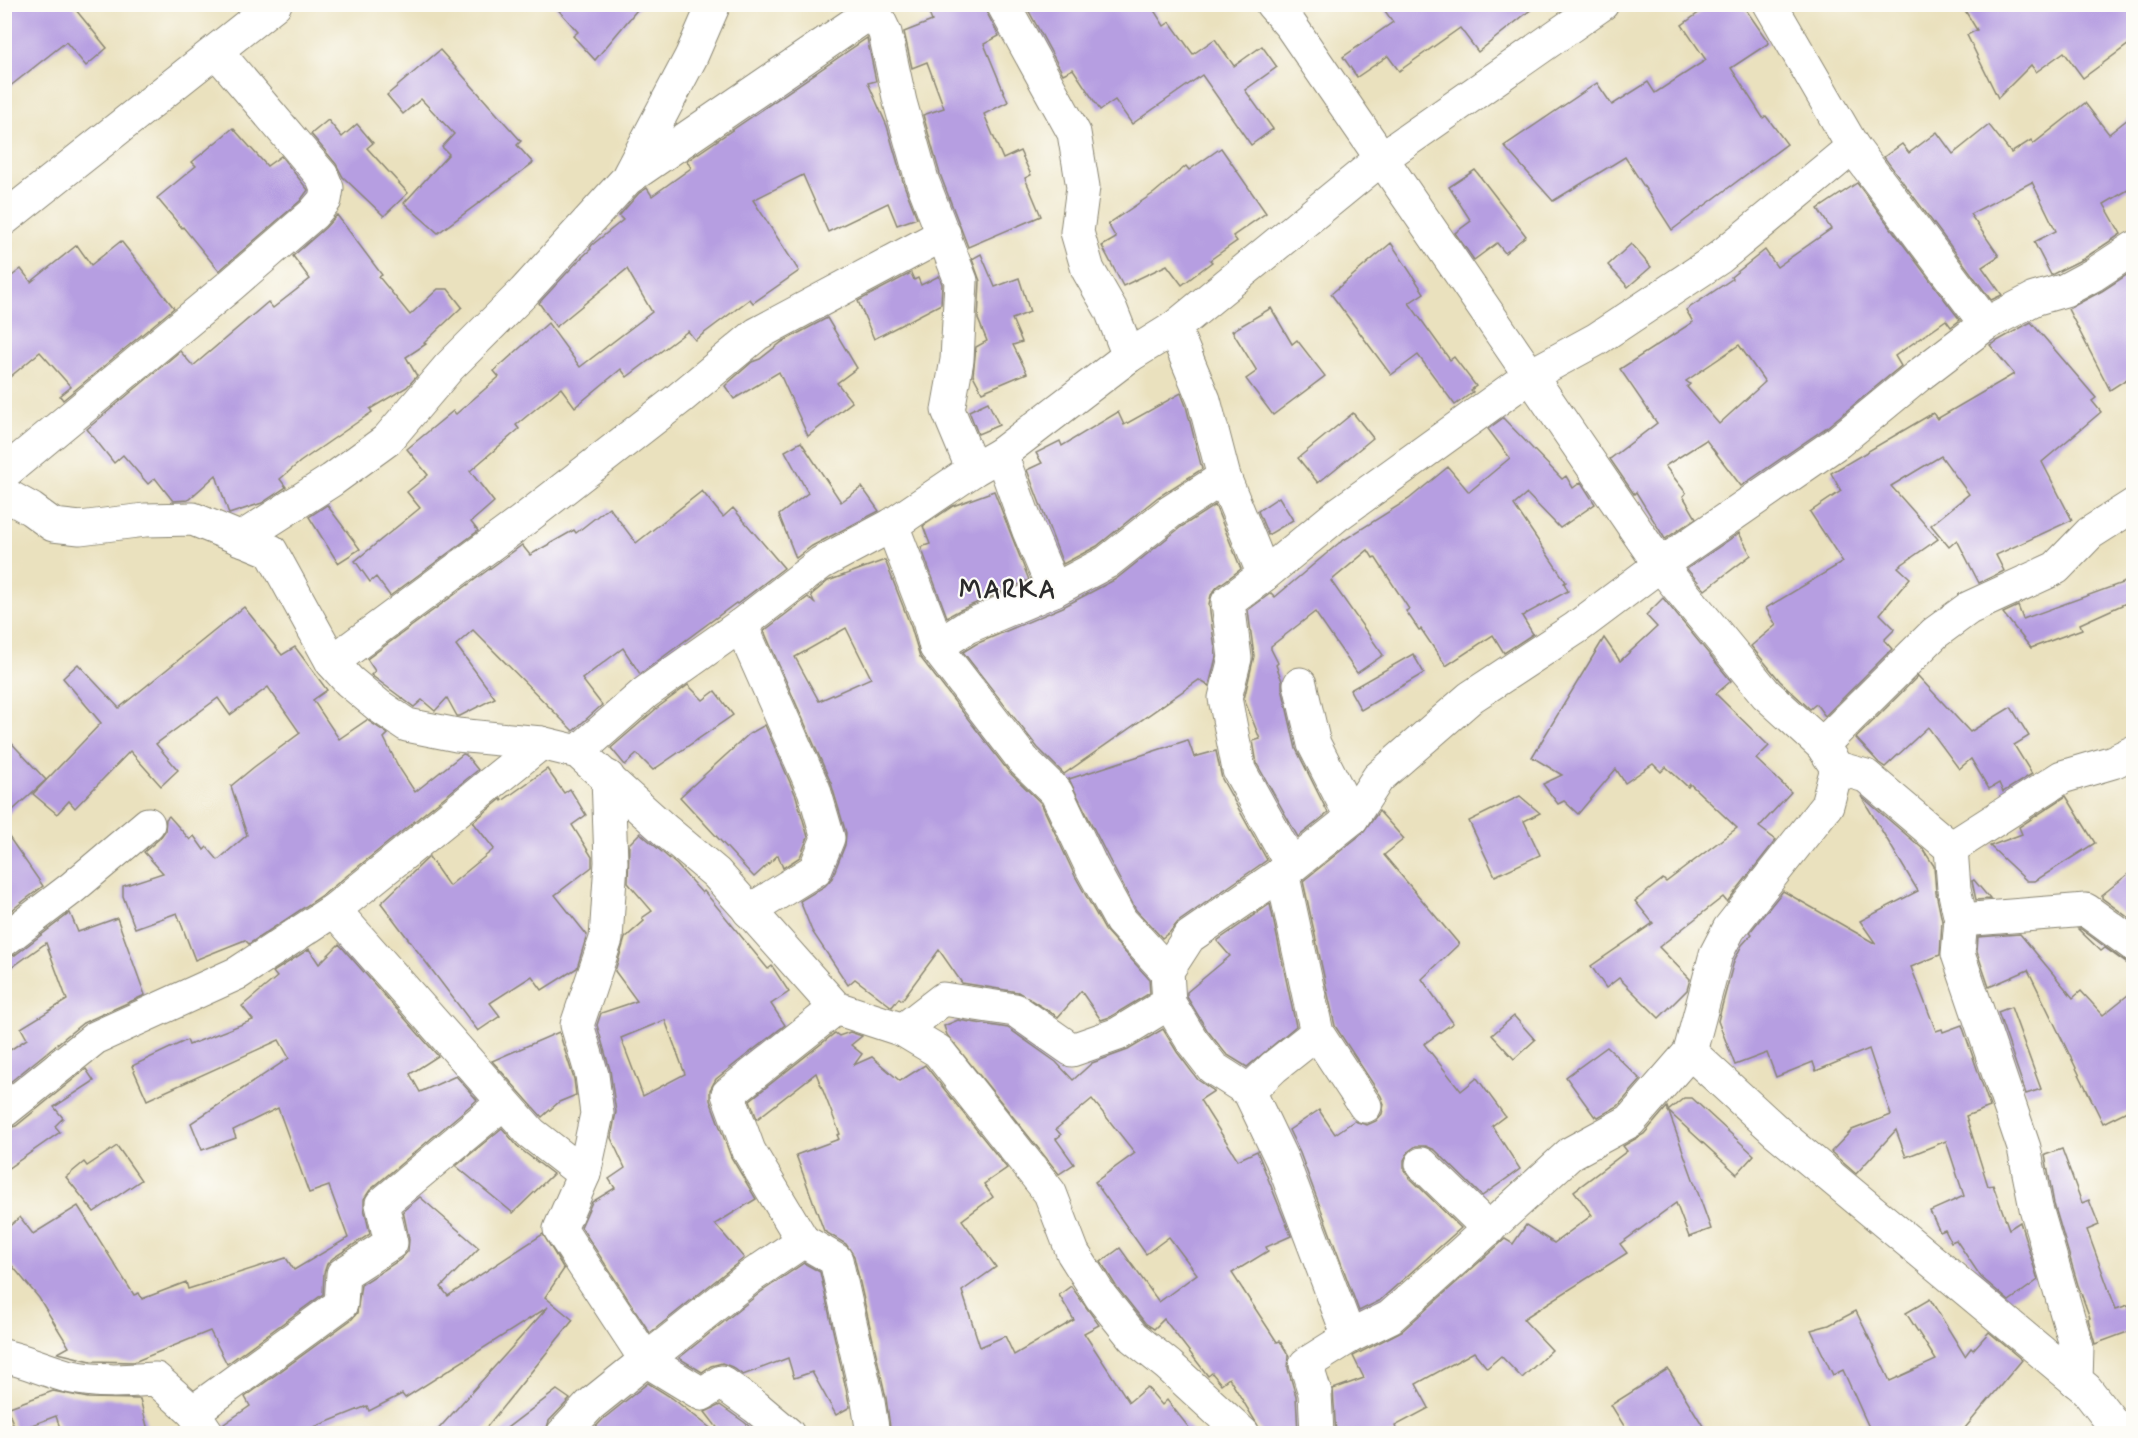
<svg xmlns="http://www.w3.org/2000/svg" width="2138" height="1438" font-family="Mynerve,sans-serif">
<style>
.building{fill:#b69ee1;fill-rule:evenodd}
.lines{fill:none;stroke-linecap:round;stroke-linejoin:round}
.minor-casing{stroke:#8a8674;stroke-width:35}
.minor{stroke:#fff;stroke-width:33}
.labels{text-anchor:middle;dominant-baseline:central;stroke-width:4.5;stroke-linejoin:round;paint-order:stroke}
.district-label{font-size:26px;font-weight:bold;letter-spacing:1.5px;fill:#2b2b2b;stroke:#fdfcf7}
</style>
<rect width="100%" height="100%" fill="#fdfcf7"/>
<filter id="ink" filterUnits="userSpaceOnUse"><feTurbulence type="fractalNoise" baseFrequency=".0167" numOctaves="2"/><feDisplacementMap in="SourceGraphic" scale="12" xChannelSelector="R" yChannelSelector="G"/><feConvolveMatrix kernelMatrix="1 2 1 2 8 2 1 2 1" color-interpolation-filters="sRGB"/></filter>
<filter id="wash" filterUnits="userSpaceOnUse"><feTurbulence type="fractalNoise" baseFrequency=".008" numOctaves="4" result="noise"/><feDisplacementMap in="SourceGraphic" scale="24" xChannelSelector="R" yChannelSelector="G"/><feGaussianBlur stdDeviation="1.35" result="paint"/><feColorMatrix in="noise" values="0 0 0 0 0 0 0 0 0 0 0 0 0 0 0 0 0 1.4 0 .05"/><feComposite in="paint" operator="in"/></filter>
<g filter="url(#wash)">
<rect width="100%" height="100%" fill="#eae1be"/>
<g id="blocks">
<g class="building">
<polygon points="15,4 71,4 107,48 86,66 66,42 4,91 4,13"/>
<polygon points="553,4 642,4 595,60 573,36 578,32"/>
<polygon points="925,4 984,4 987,13 999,36 984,44 1008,102 984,114 1003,159 1020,151 1031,175 1025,178 1041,216 968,247 940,174 923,115 944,108 927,62 912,68 904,32 932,21"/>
<polygon points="1025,4 1150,4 1164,26 1170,22 1193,54 1215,39 1234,66 1262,46 1277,67 1245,90 1273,129 1251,145 1202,75 1132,124 1115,100 1100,110 1073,69 1063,74"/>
<polygon points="1380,4 1538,4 1478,52 1460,28 1399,71 1388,56 1357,77 1343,57 1393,22"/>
<polygon points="1711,4 1742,4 1769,43 1731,68 1763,118 1766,116 1787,144 1672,230 1625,157 1553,201 1504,146 1597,83 1612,105 1648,82 1655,93 1706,60 1682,25"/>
<polygon points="1961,4 2133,4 2133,41 2083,78 2064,52 2036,72 2031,65 1998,98 1967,35 1977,30"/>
<polygon points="867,38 876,81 868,83 887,126 904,185 917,218 897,225 888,203 828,232 803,175 753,200 799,271 753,303 750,299 695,340 688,331 627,377 621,369 575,407 561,388 516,425 519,429 470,471 494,502 471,522 478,531 390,596 376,577 370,582 355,561 420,508 407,492 428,475 407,449 453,411 456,414 499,377 494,371 548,323 580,367 652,312 627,269 556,327 539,303 578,261 591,249 590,248 592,245 623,220 619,216 639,193 647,188 652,196 691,168 687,161"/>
<polygon points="440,50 521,141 517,145 533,163 438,233 404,203 449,154 442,147 454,134 421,99 403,114 387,95"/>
<polygon points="2085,103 2109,134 2133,115 2133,187 2104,204 2121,234 2083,259 2051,275 2034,242 2056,231 2032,182 1970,214 1999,256 1982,267 2002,295 1991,300 1884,157 1902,144 1909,153 1937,132 1953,154 1989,125 2011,153 2031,140 2033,144"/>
<polygon points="328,120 342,137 357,124 373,143 367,148 408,193 384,216 343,177 336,164 311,134"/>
<polygon points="233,128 267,166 281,156 308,190 300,201 219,271 183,227 182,228 157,198 196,166 192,162"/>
<polygon points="1221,148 1266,213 1233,236 1237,241 1210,260 1212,262 1182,285 1167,265 1123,286 1102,246 1116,238 1108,224 1154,193 1186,166 1189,170"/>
<polygon points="1475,170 1526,236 1505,253 1497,243 1474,260 1455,233 1471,221 1449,187"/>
<path d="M 1857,183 L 1960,320 L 1951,327 L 1946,320 L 1895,356 L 1901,366 L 1827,427 L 1741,486 L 1706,440 L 1665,466 L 1686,493 L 1683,496 L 1696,518 L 1665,539 L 1636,492 L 1634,494 L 1610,459 L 1657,423 L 1620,369 L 1693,322 L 1686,310 L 1732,279 L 1731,277 L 1765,250 L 1777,267 L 1831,229 L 1818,209 ZM 1739,345 L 1765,382 L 1719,424 L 1687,387 L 1690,384 L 1686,381 Z"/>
<polygon points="337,215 382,275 379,277 410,315 438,289 448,289 462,307 424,343 426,344 406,357 417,376 407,387 370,409 372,412 362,419 300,462 280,479 286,487 262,503 229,514 216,475 188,500 173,501 155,478 148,484 123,455 114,463 87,429 180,351 193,366 268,302 273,308 310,279 293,256 325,228"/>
<polygon points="121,241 174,308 63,400 60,396 71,387 40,352 4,382 4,282 21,269 31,282 77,245 91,265"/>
<polygon points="1391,243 1424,293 1409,303 1450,360 1454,357 1476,386 1471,390 1473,392 1455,405 1418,355 1391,375 1331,294"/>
<polygon points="1631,244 1651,267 1628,287 1608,265"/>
<polygon points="981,254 995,287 1019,278 1030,312 1012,319 1022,342 1013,345 1027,373 982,392 973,375 976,347 987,341 978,319 980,281 972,259"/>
<polygon points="911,273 914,280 918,278 921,285 939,276 942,284 941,304 874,339 858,301"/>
<polygon points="2128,274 2133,280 2133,375 2110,390 2068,309 2102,291"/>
<polygon points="1271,308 1292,344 1297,340 1325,376 1273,415 1246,379 1257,371 1232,331"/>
<polygon points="827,318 857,368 837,383 852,402 808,436 779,372 734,399 725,386 728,383 752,362 760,359 782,342"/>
<polygon points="2031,322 2096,398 2092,401 2101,412 2042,462 2072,520 1996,555 2004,571 1979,583 1957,540 1949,547 1931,525 1969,494 1941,456 1891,486 1938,539 1898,567 1910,578 1880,614 1895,629 1884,640 1892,649 1825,716 1816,704 1810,709 1780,681 1751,646 1776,625 1766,608 1843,562 1810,512 1841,491 1831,473 1933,413 1937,419 2014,374 1990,345"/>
<polygon points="1181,393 1186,406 1202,469 1158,497 1097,546 1063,564 1027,470 1042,463 1036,453 1060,441 1062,446 1118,412 1124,425"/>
<polygon points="988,402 999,425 978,434 969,411"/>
<polygon points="1353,413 1373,438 1318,483 1298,458"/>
<polygon points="1503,418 1562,479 1566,476 1573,488 1581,482 1595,504 1560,528 1527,494 1514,505 1566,582 1564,583 1568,591 1522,616 1533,634 1504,653 1493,635 1446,666 1421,629 1419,630 1406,611 1409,609 1375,557 1373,558 1368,550 1331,581 1383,655 1357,673 1315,612 1271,646 1271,649 1278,663 1276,665 1282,681 1282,688 1296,749 1328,813 1298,837 1257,764 1253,741 1260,739 1244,699 1254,656 1248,610 1271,593 1275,597 1339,543 1409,499 1448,467 1469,492 1510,458 1488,429"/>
<polygon points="801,442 841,502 862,487 879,511 812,546 796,558 779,515 808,493 785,451"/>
<polygon points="702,491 723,517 733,508 784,568 737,604 736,603 640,674 623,648 582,679 602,705 573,731 473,630 456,645 495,698 460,716 457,716 447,698 435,711 422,700 414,707 371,675 375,671 367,659 522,545 530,555 574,530 576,533 609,507 636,543"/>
<polygon points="994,491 1029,580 960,610 947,617 921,547 930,544 923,526 953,506"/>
<polygon points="1279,497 1293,520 1268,535 1258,511"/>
<polygon points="327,505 360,549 338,563 309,517"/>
<polygon points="1215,505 1241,569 1217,587 1211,595 1209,604 1216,657 1209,686 1199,680 1064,774 1038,748 963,652 976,644 1063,607 1116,579 1181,527"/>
<polygon points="1739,533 1751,555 1705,590 1687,569"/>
<path d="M 885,560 L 911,627 L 920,657 L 1009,772 L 1041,803 L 1075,876 L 1105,930 L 1149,979 L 1150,993 L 1110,1017 L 1101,1020 L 1081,991 L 1058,1017 L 1018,992 L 962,983 L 939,950 L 902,1000 L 899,998 L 892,1007 L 855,979 L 848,985 L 812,931 L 800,901 L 825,886 L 832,878 L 845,845 L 846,833 L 831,783 L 764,631 L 808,597 L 815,604 L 811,595 L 828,581 ZM 846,628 L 871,678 L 819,701 L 795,657 Z"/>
<polygon points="2133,579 2133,600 2080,624 2082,629 2031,648 2003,613 2018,606 2023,619"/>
<polygon points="1663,598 1731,681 1716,694 1769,746 1756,759 1791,792 1759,827 1776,840 1727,902 1723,897 1659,947 1690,979 1687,990 1659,1018 1619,978 1606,988 1591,966 1653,923 1635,901 1663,879 1666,882 1737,828 1690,784 1688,787 1666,767 1661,772 1653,764 1625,783 1616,769 1578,814 1564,801 1558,804 1543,784 1562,775 1532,757 1604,638 1620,661 1657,627 1646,615"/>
<polygon points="244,607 282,655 295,647 327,690 313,700 339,739 367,720 388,734 384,738 398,766 415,792 463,754 466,755 478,770 323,895 249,944 245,940 195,960 177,913 135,928 123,896 123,886 163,873 144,852 160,838 165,831 166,819 169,816 190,840 194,836 204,850 207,847 218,860 247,835 231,786 254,767 300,733 268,687 230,715 218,698 156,744 178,770 161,786 130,751 75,808 69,801 57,814 33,794 101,723 63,678 78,664 119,708"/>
<polygon points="1413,654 1424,673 1361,710 1350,690"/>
<polygon points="1918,676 1970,732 2011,707 2029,736 2014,745 2032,774 2003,792 1999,783 1989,789 1971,759 1959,769 1928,727 1885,767 1879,763 1856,738"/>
<polygon points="688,685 703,700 715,691 733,715 653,770 637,754 625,765 611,748 657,708"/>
<polygon points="765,725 796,796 808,837 800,857 783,868 778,855 754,877 680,797 749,734"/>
<polygon points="4,735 46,780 4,818"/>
<polygon points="1188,740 1194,757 1216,751 1222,779 1267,860 1178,922 1170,932 1162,938 1136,910 1109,859 1069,779"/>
<polygon points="547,769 564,793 570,789 586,815 572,825 592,857 592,867 555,895 587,935 577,968 542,990 532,976 490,1003 500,1016 478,1031 381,903 429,857 449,886 494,849 473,822 501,799 502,801"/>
<polygon points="1520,796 1540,813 1524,821 1540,855 1495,876 1469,821"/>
<polygon points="1861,796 1923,849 1934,866 1936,893 1942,921 1940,955 1911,967 1936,1031 1942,1029 1943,1032 1962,1025 1990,1107 1966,1116 1988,1186 1993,1185 2009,1229 2020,1222 2038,1280 2009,1301 1981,1277 1956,1240 1951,1242 1945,1230 1940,1232 1930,1211 1964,1196 1946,1141 1906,1157 1896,1130 1856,1174 1831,1152 1852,1130 1891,1115 1869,1049 1816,1071 1813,1062 1776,1077 1767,1053 1735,1065 1718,1021 1734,961 1742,945 1752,934 1750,932 1783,891 1876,944 1860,921 1918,891"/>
<polygon points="2066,796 2095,843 2035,881 2027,881 1990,846 2022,834 2019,827"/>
<polygon points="1379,811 1404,839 1384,855 1459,944 1422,979 1453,1023 1424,1044 1461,1091 1477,1078 1505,1116 1492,1126 1520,1169 1482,1196 1435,1150 1426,1146 1416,1146 1409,1151 1404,1160 1404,1170 1409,1177 1461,1228 1379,1301 1359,1311 1300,1153 1289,1130 1319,1110 1335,1134 1354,1121 1367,1125 1376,1121 1382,1114 1384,1104 1381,1096 1335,1026 1303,881 1364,832"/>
<polygon points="4,830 43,886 4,916"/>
<path d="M 640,833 L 677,865 L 702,893 L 704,891 L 768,969 L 772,966 L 789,992 L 771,1004 L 785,1025 L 716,1079 L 710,1090 L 710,1100 L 731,1157 L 756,1199 L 715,1224 L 744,1258 L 650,1333 L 581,1227 L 592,1202 L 615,1188 L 609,1179 L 625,1168 L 611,1138 L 616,1112 L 610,1070 L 597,1025 L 601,1013 L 637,1001 L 615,971 L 625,938 L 644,921 L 642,918 L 652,911 L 628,883 L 629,844 ZM 665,1020 L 685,1074 L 643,1096 L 621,1038 Z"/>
<polygon points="2133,870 2133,921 2102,898 2102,895"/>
<polygon points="1974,880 1990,899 1976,900 1972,881"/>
<polygon points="1270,904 1296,1026 1247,1067 1226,1054 1207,1030 1187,997 1187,992 1230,956 1217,941"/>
<polygon points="70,913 78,932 117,918 145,995 83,1023 4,1087 4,1054 27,1039 21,1028 67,1000 46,943 4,973 4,958 15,955"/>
<polygon points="2078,929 2081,929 2123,960 2133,963 2133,968 2105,948 2101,951"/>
<polygon points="2020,934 2073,998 2081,991 2103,1015 2133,991 2133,1108 2103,1123 2028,970 1989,987 1977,952 1978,937"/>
<polygon points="339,944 438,1056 410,1074 420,1092 456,1076 477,1100 370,1190 364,1199 364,1208 370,1234 333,1258 327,1264 324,1273 323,1294 227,1364 210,1331 134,1362 91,1361 58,1353 69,1347 39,1298 4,1256 4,1231 20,1217 33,1234 78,1206 134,1295 139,1293 142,1299 186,1282 188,1289 286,1258 294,1270 348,1238 329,1186 309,1193 278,1108 233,1130 236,1138 202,1150 191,1123 289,1058 279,1040 147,1100 132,1066 187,1040 189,1045 253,1020 242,1006 277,977 273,972 309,949 319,964"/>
<polygon points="2011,1007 2041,1089 2026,1094 1998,1012"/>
<polygon points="1514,1016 1535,1040 1514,1059 1492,1035"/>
<polygon points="958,1020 1008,1028 1056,1062 1073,1080 1092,1063 1128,1050 1163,1029 1177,1052 1198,1080 1214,1091 1200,1100 1238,1160 1257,1151 1291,1236 1266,1247 1268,1251 1232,1273 1277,1342 1280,1341 1289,1356 1288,1369 1296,1396 1298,1434 1263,1434 1229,1378 1221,1384 1212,1373 1208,1376 1164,1319 1154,1329 1146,1324 1116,1286 1101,1262 1120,1248 1159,1302 1197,1274 1169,1237 1146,1254 1095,1182 1135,1153 1092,1099 1056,1129 1061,1135 1056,1139 1074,1164 1059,1174 947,1035 944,1026"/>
<polygon points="559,1032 574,1079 576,1095 559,1102 542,1117 492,1061"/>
<polygon points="850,1032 862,1036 851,1045 862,1054 854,1065 872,1057 900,1081 925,1065 1007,1168 984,1184 993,1197 962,1220 996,1267 962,1291 980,1347 1005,1336 1014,1355 1074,1320 1059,1295 1071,1286 1099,1325 1084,1333 1129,1402 1147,1387 1162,1405 1167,1400 1194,1434 891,1434 886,1398 854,1256 846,1244 824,1231 796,1155 839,1139 837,1135 840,1134 816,1073 757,1119 750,1100 835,1033 839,1036"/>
<polygon points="1607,1047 1641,1080 1618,1106 1598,1117 1596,1115 1595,1117 1566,1077"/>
<polygon points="86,1069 94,1081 54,1107 63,1118 55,1126 60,1132 4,1171 4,1129 16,1126"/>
<polygon points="1684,1098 1692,1098 1754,1155 1737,1174 1668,1111"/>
<polygon points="1667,1107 1711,1229 1689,1237 1676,1203 1620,1244 1627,1253 1523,1319 1552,1350 1522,1378 1501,1356 1487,1368 1474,1352 1416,1384 1429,1408 1395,1426 1398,1434 1336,1434 1333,1389 1364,1378 1353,1356 1402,1331 1505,1239 1513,1244 1526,1225 1554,1243 1592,1215 1574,1191 1627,1151 1623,1146 1644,1134"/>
<polygon points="502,1128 519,1148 553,1174 513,1213 456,1166"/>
<polygon points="117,1146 141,1180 94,1212 66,1177 84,1162 87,1166"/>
<polygon points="2062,1149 2082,1203 2089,1200 2099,1225 2087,1230 2116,1309 2128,1305 2133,1320 2133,1330 2095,1344 2088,1319 2090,1318 2078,1285 2054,1204 2045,1155"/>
<polygon points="420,1197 479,1248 441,1287 448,1296 543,1234 564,1269 545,1297 573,1320 481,1434 434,1434 548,1307 405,1398 402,1394 369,1411 367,1406 297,1434 227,1434 224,1424 250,1406 245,1397 352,1319 357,1313 361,1285 401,1259 408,1251 409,1239 403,1211"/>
<polygon points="804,1263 820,1272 850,1407 836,1415 812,1372 794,1378 788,1358 743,1375 732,1367 722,1363 711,1366 702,1372 679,1358 761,1292"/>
<polygon points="1930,1299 1965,1356 1971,1348 1973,1350 1989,1332 2022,1360 1960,1434 1872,1434 1843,1370 1833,1375 1811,1330 1829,1325 1856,1311 1890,1381 1936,1360 1906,1313"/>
<polygon points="1668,1369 1708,1434 1629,1434 1611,1405"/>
<polygon points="648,1383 672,1398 718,1434 589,1434 603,1419"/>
<polygon points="557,1390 570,1399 549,1421 545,1434 499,1434"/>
<polygon points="53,1391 88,1398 140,1399 149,1434 62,1434 56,1416 16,1431 7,1408"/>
<polygon points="720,1405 744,1422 758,1434 722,1434 705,1412"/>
</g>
</g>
</g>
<g filter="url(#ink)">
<use href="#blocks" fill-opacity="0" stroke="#8a8674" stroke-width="1.5"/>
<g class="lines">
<defs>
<g id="minor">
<polyline points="1003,4 1074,133 1083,187 1077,232 1088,270 1111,310 1129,356"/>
<polyline points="1272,4 1291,26 1660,565 1766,694 1822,745 1837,768 1866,776 1951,848 2062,777 2113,762 2134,752"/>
<polyline points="629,175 691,57 714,4"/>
<polyline points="4,219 275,4"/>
<polyline points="1986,324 2034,299 2065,290 2093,275 2134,248"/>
<polyline points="1174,328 1204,400 1224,477 1264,575 1228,602 1235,658 1225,698 1239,770 1292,866"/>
<polyline points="1001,454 1029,531 1054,590 1107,562 1170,512 1224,477"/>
<polyline points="4,473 231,285 313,214 325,200 327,188 322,176 217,52"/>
<polyline points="4,494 31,509 53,525 80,528 145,520 193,519 271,551 332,662 349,681 379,706 407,725 457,735 541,743 578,752 666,831 716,873 836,1008 903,1030 938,1051 1050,1193 1073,1253 1101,1297 1133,1337 1168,1365 1243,1434"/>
<polyline points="892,525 929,621 936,647 1024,761 1056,792 1092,868 1121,921 1167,971"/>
<polyline points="240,539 332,480 387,440 449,367 524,292 627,179 874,10 885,33 900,102 922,180 961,281 957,360 948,410 973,470"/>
<polyline points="1264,575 1337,515 1531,375 1597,339 1719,258 1853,147"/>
<polyline points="741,625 814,790 828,838 815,870 749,911"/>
<polyline points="936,647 967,627 1054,590"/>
<polyline points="332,662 521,522 680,398 757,334 944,234"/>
<polyline points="1300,684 1314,744 1352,818"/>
<polyline points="1822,745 1935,633 1969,608 2056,568 2090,533 2134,505"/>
<polyline points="578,752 645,693 741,625 821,563 892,525 973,470 1001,454 1129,356 1174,328 1382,158 1602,4"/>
<polyline points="1951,848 1954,889 1961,920 1958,954 2024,1148 2036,1208 2077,1348 2076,1381"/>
<polyline points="1282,872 1317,1033 1365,1106"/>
<polyline points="334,910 531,1133 584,1174 597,1114 592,1075 577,1025 606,939 611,862 608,777"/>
<polyline points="1961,920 2086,910 2134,945"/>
<polyline points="4,940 72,888 148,824"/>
<polyline points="903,1030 943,999 1015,1010 1072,1050 1118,1034 1169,1003"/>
<polyline points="1690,1052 1716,954 1729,929 1827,805 1837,768"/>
<polyline points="1249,1091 1274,1067 1317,1033"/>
<polyline points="4,1111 95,1038 238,973 334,910 541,743"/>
<polyline points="1422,1164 1489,1229"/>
<polyline points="803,1241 836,1260 868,1402 873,1434"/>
<polyline points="1349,1337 1282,1160 1249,1091 1213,1068 1192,1041 1169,1003 1167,971 1189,937 1292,866 1352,818 1378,778 1471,697 1576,628 1660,565 1838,442 1918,376 1986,324 1853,147 1770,4"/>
<path d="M 4,1356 C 26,1361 46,1370 67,1376 C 97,1383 126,1381 156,1379 L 193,1412 L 208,1434"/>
<polyline points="193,1412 341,1304 343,1274 391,1243 382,1204 503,1103"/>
<polyline points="563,1434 590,1405 646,1360 560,1229 584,1174"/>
<polyline points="788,1434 756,1407 721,1382 702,1394 646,1360 750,1277 803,1241 749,1151 728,1094 836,1008"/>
<polyline points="1317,1434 1315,1393 1306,1364 1349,1337 1390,1317 1462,1253 1571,1153 1630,1121 1690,1052 1777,1132 2086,1389 2121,1434"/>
</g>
</defs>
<use href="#minor" class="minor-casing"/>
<use href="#minor" class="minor"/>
</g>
</g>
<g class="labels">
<g class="district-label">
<text x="1008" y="591">MARKA</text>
</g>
</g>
<rect width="2138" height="1438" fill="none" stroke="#fdfcf7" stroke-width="24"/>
</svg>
